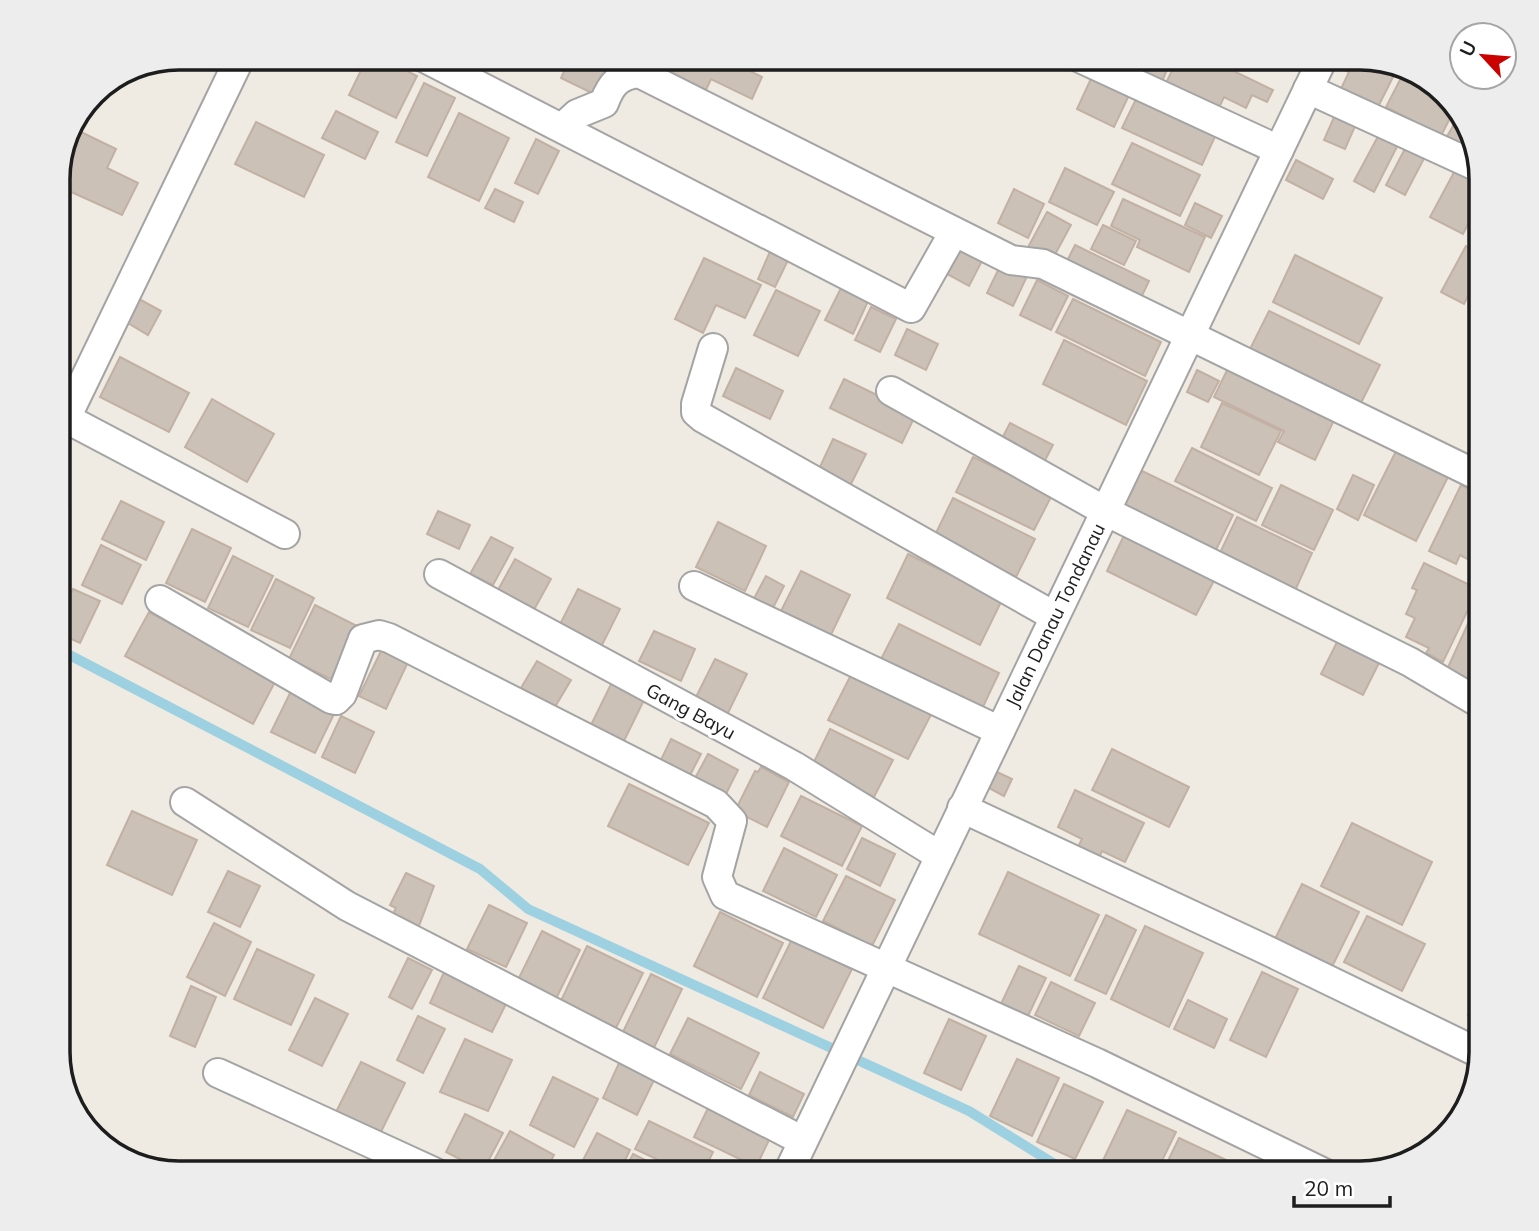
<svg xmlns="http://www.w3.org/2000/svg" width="1539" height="1231" font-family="Mulish,sans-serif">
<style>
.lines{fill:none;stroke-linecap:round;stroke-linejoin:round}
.stream{stroke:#9dd1e1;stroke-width:10}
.building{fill:#cbc1b7;stroke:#c2b1a3;stroke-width:2}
.street-casing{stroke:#a4a4a4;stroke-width:32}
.street{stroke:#fff;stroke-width:28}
.labels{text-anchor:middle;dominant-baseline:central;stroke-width:7;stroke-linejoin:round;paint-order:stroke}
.street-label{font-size:19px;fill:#1d1d1d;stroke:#fff}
.rim{fill:none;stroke:#1d1d1d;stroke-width:3.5}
</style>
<rect width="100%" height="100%" fill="#efebe2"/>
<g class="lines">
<polyline class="stream" points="58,649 480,869 528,909 969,1111 1069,1173"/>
</g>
<g class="building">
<polygon points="367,58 380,58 417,76 396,118 349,95"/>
<polygon points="519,58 549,58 544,69"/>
<polygon points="570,58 621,58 602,98 561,78"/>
<polygon points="640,58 723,58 762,77 752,99 711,79 706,90"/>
<polygon points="1102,58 1172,58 1158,91"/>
<polygon points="1178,58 1207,58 1273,90 1267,102 1252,95 1246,108 1224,97 1218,110 1165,85"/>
<polygon points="1347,58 1360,58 1396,71 1375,113 1338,95 1349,72 1342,69"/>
<polygon points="1094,72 1131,91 1114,127 1077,109"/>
<polygon points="1403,74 1444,94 1455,108 1441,136 1386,107"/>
<polygon points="424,83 455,98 427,156 396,142"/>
<polygon points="1140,91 1219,128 1202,165 1122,128"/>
<polygon points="1338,108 1359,117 1345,149 1324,140"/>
<polygon points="336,111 378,132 365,159 322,138"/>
<polygon points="459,113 509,138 479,201 428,177"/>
<polygon points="1460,114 1469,126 1475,154 1446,138"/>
<polygon points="256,122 324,155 304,197 235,164"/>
<polygon points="1383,127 1402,137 1374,192 1354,181"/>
<polygon points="79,131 116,149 107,168 138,183 122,215 58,186 58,174"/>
<polygon points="1411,137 1430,147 1405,195 1386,185"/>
<polygon points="536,139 559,151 538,194 515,183"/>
<polygon points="1132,143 1200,175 1180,216 1112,184"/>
<polygon points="1296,160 1333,179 1323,199 1286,180"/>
<polygon points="1459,163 1481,179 1481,199 1463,234 1430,217"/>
<polygon points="1065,168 1114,192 1097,225 1049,202"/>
<polygon points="495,189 523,202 514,222 485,208"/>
<polygon points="1014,189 1044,204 1028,238 998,223"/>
<polygon points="1123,199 1205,237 1189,272 1137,247 1140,240 1111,226"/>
<polygon points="1195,203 1222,216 1211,238 1185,225"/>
<polygon points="1047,212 1071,225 1051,262 1027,249"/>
<polygon points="1481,223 1481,245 1472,240"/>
<polygon points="1103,225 1136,241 1124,265 1091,249"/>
<polygon points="954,244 983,259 969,286 940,270"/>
<polygon points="1075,245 1149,281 1138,304 1064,267"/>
<polygon points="1466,246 1481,255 1481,271 1464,304 1441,292"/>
<polygon points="772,247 790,256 775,287 758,279"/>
<polygon points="1295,255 1382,298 1359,344 1273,302"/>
<polygon points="704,258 761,285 745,318 716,305 703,333 675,319"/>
<polygon points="1002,262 1028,274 1013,306 987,293"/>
<polygon points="1037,280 1068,296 1051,330 1020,315"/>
<polygon points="842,286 869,299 853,334 825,320"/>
<polygon points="776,290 820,311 798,356 754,335"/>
<polygon points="139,299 161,311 148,335 126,322"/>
<polygon points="1073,299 1161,342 1145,376 1056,332"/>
<polygon points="871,307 896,319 880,352 855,340"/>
<polygon points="1269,311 1380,365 1358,409 1247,355"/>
<polygon points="907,329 938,344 926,370 895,355"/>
<polygon points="1064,340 1147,381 1126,425 1043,384"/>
<polygon points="120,357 189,393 169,432 100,397"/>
<polygon points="1231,362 1337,414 1315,460 1278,442 1284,431 1214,397"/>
<polygon points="736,368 783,391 770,419 723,396"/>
<polygon points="1197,370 1219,381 1208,402 1187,392"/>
<polygon points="844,379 916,414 902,443 830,408"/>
<polygon points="212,399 274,434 247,482 185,447"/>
<polygon points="1222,403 1281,431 1259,475 1201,447"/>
<polygon points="1010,423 1053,445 1040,470 997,448"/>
<polygon points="833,439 866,454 850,486 818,471"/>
<polygon points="1192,448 1272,488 1256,521 1175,481"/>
<polygon points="1396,451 1448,477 1416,541 1364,515"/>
<polygon points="973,457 1052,495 1034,530 956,492"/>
<polygon points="1140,470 1233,515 1212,558 1119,513"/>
<polygon points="1353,475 1374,485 1358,520 1337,509"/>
<polygon points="1281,485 1333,510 1314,550 1262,525"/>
<polygon points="1461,485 1481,495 1481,555 1477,564 1460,555 1456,564 1429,551"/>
<polygon points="953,498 1035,539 1016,577 934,537"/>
<polygon points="121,501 164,522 146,560 102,539"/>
<polygon points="438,511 470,525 459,549 427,534"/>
<polygon points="1237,517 1312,553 1294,593 1218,557"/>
<polygon points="718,522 766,546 745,591 696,567"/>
<polygon points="192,529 231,548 205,602 166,583"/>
<polygon points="1126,531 1217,575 1196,615 1107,571"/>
<polygon points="491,537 513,548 493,585 470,574"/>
<polygon points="101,545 141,565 122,604 82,585"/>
<polygon points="908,554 1002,600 980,645 887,598"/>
<polygon points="233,556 273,576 248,627 208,608"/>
<polygon points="515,559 551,579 529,619 493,599"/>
<polygon points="1424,563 1478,589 1443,662 1426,653 1429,648 1406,637 1415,618 1406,614 1417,590 1412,588"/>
<polygon points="801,571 850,595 827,643 777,619"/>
<polygon points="766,576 784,586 770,614 751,604"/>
<polygon points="276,579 314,598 290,648 251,630"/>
<polygon points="73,589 100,601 80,643 58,633 58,621"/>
<polygon points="578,589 620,609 599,651 557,630"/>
<polygon points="315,605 357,626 331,679 289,659"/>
<polygon points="149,612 276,680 253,724 125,656"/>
<polygon points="1470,619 1481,624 1481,671 1473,690 1444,676"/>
<polygon points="899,624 999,673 981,711 880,661"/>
<polygon points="654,631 695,649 681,681 639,661"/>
<polygon points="1340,636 1382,657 1363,695 1321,674"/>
<polygon points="382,649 408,662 386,709 359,696"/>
<polygon points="715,659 747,674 726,717 694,701"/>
<polygon points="537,661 571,680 555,707 521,688"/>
<polygon points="855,667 935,707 908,759 828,720"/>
<polygon points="614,678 647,694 622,745 589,729"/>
<polygon points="291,691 335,712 315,753 271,732"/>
<polygon points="341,716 374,732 355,773 322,757"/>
<polygon points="830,729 893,760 874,797 812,766"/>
<polygon points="671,739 701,754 687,781 658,766"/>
<polygon points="1112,749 1189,787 1169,827 1092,790"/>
<polygon points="708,754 738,770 724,798 693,782"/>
<polygon points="761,767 789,782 767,827 735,811 755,771 758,772"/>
<polygon points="997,772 1012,779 1004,796 989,788"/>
<polygon points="629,784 709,823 688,865 608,826"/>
<polygon points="1075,790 1144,823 1125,862 1102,851 1098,861 1076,851 1082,839 1058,827"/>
<polygon points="801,796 862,826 842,866 781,836"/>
<polygon points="132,811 197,840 172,895 107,865"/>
<polygon points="1352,823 1432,862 1402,925 1321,886"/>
<polygon points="862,838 895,854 880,886 847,869"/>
<polygon points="784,848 837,875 816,917 763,891"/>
<polygon points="228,871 260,886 240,927 208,912"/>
<polygon points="1008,872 1099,915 1070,976 979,934"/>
<polygon points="406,873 434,886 417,931 391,918 396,908 390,905"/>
<polygon points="846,876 895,900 872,946 823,921"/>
<polygon points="1302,884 1359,912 1329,973 1272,945"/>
<polygon points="489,905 527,923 506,967 467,949"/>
<polygon points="720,912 783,943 757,997 694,966"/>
<polygon points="1106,915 1136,930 1106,994 1075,980"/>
<polygon points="1367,916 1425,944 1402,991 1344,962"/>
<polygon points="214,923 251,942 225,996 187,977"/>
<polygon points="1145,926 1203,953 1169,1027 1111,999"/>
<polygon points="542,931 580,950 552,1007 514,988"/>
<polygon points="792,939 852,969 823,1028 763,998"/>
<polygon points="587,946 643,973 613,1034 558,1007"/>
<polygon points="257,949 314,975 291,1025 234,999"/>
<polygon points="408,958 432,970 412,1009 389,997"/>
<polygon points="1019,966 1046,978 1027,1018 1000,1006"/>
<polygon points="445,970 508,1000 492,1032 430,1003"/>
<polygon points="1262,972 1298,989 1266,1057 1230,1040"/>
<polygon points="651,974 682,989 651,1054 620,1038"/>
<polygon points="1051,982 1095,1003 1079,1036 1035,1015"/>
<polygon points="191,986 216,997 195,1047 170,1036"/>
<polygon points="1481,988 1481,1022 1468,1015"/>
<polygon points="315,998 348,1014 322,1066 289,1050"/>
<polygon points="1188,1000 1227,1019 1214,1048 1174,1029"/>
<polygon points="418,1016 445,1029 423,1073 397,1060"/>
<polygon points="688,1018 759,1053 741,1089 670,1054"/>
<polygon points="949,1019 986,1036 961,1090 924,1073"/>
<polygon points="465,1039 512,1060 488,1111 440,1092"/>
<polygon points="1017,1059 1059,1078 1032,1136 990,1116"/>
<polygon points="361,1062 405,1083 379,1136 335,1114"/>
<polygon points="619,1063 654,1080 637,1115 603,1098"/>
<polygon points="760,1072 804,1094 793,1117 749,1095"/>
<polygon points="553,1077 598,1099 574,1147 530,1125"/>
<polygon points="1064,1084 1103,1102 1075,1159 1037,1142"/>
<polygon points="708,1108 770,1138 756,1167 694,1137"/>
<polygon points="1127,1110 1176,1132 1156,1173 1097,1173"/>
<polygon points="465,1114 503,1133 483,1171 446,1152"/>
<polygon points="649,1121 713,1152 703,1173 686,1173 635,1149"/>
<polygon points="510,1131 554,1155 545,1173 487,1173"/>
<polygon points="597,1133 630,1150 619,1173 605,1173 582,1162"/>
<polygon points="1179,1138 1237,1165 1234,1173 1162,1173"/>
<polygon points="633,1154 671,1173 623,1173"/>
<polygon points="729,1162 753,1173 724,1173"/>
</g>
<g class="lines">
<defs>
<g id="street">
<polyline points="240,58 69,412 71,421 285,534"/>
<polyline points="425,58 911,308 954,232"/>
<polyline points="1080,58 1279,150"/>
<polyline points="1308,89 1478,167"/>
<path d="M 563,127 L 577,114 L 604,103 C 611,84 619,75 639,73 L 1011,260 L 1043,264 L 1481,477"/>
<polyline points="713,348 696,404 696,412 703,418 1054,616"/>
<polyline points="891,391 1105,511 1410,662 1481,704"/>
<polyline points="439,574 794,766 940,856"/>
<polyline points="694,586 1000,731"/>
<polyline points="160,600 331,699 336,700 342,694 363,639 379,635 389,638 716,804 732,821 717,877 725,895 1097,1063 1324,1173"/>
<polyline points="185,802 347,906 803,1141"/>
<polyline points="962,808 1260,947 1481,1054"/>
<polyline points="218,1073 436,1173"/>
<polyline points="788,1173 1323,58"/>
</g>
</defs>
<use href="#street" class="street-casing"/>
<use href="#street" class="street"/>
</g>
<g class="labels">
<g class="street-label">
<text transform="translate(1055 615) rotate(-64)">Jalan Danau Tondanau</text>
<text transform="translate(691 711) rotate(28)">Gang Bayu</text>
</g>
</g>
<path d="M0 0H1539V1231H0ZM179 70H1360A109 109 0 0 1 1469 179V1052A109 109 0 0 1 1360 1161H179A109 109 0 0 1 70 1052V179A109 109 0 0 1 179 70Z" fill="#ededed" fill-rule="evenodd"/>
<path class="rim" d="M179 70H1360A109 109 0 0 1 1469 179V1052A109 109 0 0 1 1360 1161H179A109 109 0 0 1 70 1052V179A109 109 0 0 1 179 70Z"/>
<g transform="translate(1483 56) rotate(296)"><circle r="33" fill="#ffffff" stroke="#a5a5a5" stroke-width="2"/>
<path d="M0-5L12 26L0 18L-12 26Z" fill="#ca0300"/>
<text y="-10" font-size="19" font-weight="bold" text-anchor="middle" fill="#1d1d1d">U</text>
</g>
<path d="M1294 1196v10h96v-10" fill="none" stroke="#1d1d1d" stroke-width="3.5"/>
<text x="1304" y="1196" font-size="21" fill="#1d1d1d" stroke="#ffffff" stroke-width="5" paint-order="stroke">20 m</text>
</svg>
